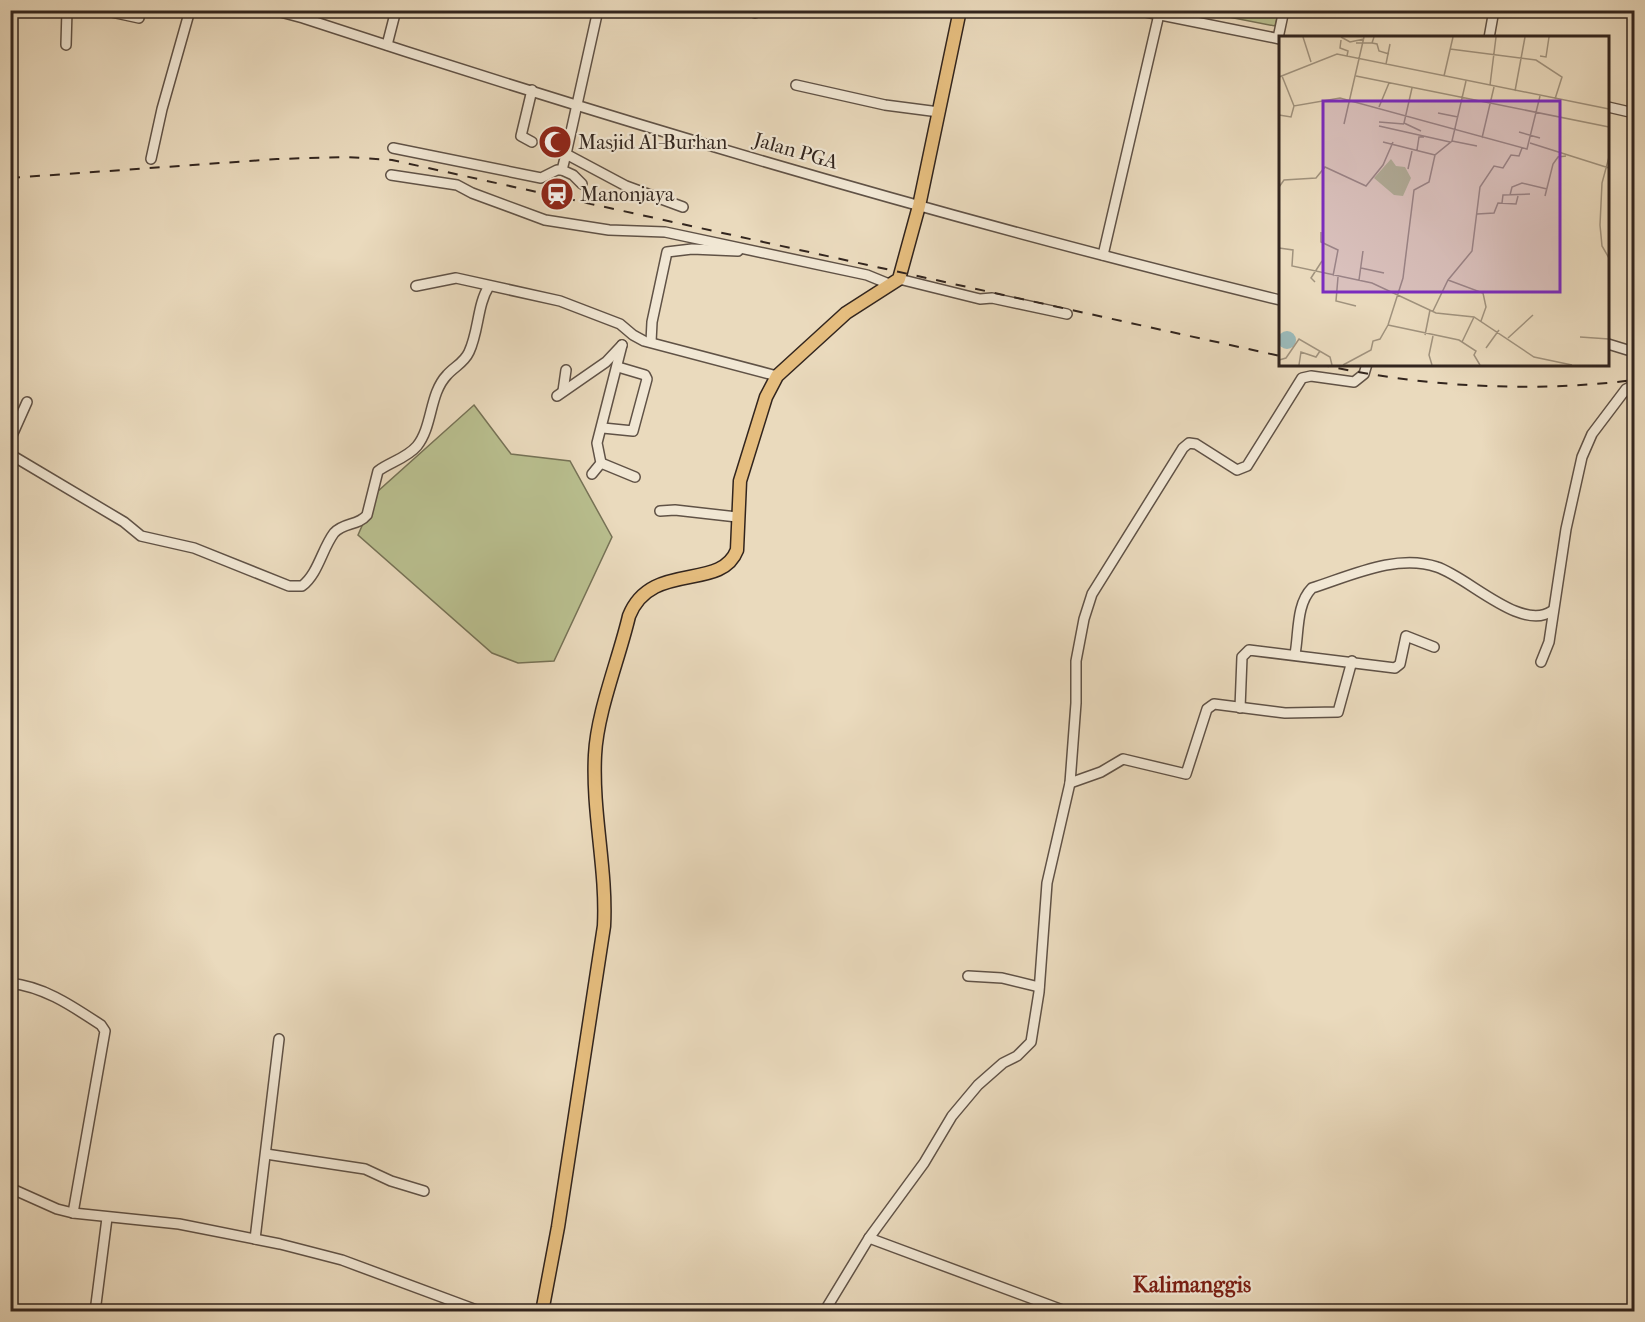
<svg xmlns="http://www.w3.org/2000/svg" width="1645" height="1322" font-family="'IM FELL French Canon',serif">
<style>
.green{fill:#b9bf8f;stroke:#767256;stroke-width:1.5}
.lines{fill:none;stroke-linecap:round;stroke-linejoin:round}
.minor-casing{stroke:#605246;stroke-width:12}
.major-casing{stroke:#32251e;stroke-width:15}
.minor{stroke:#f1e7d4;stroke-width:9}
.major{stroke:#e5bd7e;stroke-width:12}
.rail{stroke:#32251e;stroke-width:2;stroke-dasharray:10 10;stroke-linecap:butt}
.labels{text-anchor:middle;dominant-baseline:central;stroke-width:4.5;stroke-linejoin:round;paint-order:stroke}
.poi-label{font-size:20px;fill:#32251e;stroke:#f1e7d4;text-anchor:start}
.street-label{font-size:20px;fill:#32251e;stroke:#f1e7d4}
.quarter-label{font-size:22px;font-weight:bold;fill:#7a1f14;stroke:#f1e7d4}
.inset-road{fill:none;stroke:#a0927d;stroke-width:1.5}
.view{fill:#7b2cbf;fill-opacity:0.15;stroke:#7b2cbf;stroke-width:3}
.inset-edge{fill:none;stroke:#32251e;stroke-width:3}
</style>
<rect width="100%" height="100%" fill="#eadabd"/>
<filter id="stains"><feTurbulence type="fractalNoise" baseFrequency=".00333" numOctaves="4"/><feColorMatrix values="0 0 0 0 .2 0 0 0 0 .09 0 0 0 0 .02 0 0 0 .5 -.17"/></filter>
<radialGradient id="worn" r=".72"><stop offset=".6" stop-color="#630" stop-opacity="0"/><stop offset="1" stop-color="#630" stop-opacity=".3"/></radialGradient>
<g class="green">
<polygon points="1198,11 1279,11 1275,26"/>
<polygon points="474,405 511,454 570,461 612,537 554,661 518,663 492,653 358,535 377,492"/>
</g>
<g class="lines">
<defs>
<g id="minor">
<polyline points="102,10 139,18"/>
<path d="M 273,10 L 303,18 C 625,124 951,220 1280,300"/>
<polyline points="598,10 566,154 626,186 683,207"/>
<polyline points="1136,10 1280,39"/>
<polyline points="1550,11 1550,10"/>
<polyline points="755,13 755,10"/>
<polyline points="1278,38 1284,10"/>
<polyline points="1489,38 1494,10"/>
<polyline points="66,45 67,10"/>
<polyline points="387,45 396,10"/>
<polyline points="796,85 885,105 939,112"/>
<polyline points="532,90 521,136 532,142"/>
<polyline points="1608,107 1634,113"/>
<polyline points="393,148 541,178 557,170 562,170 566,154"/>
<polyline points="151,159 162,109 190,10"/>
<polyline points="562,170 573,175 582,184"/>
<polyline points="391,175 457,185 472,193 545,220 609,230 665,232 867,275 889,284"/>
<polyline points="1103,255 1160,10"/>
<polyline points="899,279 980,299 992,298 1067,314"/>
<polyline points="416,286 456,278 560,301 620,324 633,335 644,341 777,376"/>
<polyline points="651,342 652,322 667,252 692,249 738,251"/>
<polyline points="1608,344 1634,352"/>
<polyline points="563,391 566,370"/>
<polyline points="557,396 606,362 622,345"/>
<polyline points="603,428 633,431 647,379 645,375 618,367"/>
<polyline points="10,440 27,402"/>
<path d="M 10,461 L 13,456 L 124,522 L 141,536 L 194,548 L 289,586 L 302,586 C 318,574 322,549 334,533 C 344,522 358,526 367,515 L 378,471 C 390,462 407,458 417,446 C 433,426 429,394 447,375 C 455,366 464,363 469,352 C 479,331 477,305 489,286"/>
<polyline points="601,463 635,477"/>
<polyline points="592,474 601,463 597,443 622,345"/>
<polyline points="660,511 675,510 737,517"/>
<path d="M 1295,654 C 1299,633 1296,604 1312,588 C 1350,576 1397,553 1437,567 C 1468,577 1521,632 1552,611"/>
<polyline points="1541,662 1549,642 1566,529 1582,457 1592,434 1626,389 1634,385"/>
<polyline points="1240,708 1242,657 1249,650 1395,668 1400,664 1406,636 1434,647"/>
<polyline points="1070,783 1101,772 1123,759 1186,774 1207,709 1214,704 1285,713 1338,712 1352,661"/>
<polyline points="968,976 1002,978 1039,987"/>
<path d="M 10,983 C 45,987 72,1006 101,1025 L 105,1031 L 73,1213"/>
<polyline points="266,1154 365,1169 391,1181 424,1191"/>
<polyline points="10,1188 57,1209 73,1213 179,1224 280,1244 342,1260 482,1312"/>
<polyline points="869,1238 1068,1312"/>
<polyline points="255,1239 279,1039"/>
<polyline points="95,1312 107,1218"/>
<polyline points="824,1312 869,1238 924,1163 952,1116 978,1085 1003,1063 1017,1056 1031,1042 1039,992 1047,883 1070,783 1076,703 1076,661 1084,619 1092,594 1183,448 1189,443 1196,444 1237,470 1247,466 1302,378 1311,376 1354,382 1364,374 1367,364"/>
</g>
<path id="major" d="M 542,1312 L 558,1227 L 604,926 C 607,869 592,813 595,755 C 597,712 619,659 629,616 C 651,560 721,592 737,550 L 740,481 L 766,397 L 777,376 L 846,313 L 899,279 L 919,206 L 960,10"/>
</defs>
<use href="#minor" class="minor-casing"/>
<use href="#major" class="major-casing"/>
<use href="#minor" class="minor"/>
<use href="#major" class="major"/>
<g class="rail">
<polyline points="10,178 277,159 347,157 392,160 1280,356"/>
<path d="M 1319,364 C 1419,387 1532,393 1634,380"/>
</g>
</g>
<defs>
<symbol id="mosque-disc" viewBox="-11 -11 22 22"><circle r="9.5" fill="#8f2418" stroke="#f1e7d4"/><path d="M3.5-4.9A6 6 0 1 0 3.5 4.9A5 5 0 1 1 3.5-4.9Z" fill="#fff"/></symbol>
<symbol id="station-disc" viewBox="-11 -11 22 22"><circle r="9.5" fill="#8f2418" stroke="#f1e7d4"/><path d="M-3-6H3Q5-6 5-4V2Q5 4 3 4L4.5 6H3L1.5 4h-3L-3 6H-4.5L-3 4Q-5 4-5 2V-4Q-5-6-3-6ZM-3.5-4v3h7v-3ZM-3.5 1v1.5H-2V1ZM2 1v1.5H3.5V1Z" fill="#fff"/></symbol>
</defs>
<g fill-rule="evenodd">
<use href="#mosque-disc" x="536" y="123" width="38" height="38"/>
<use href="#station-disc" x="538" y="175" width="38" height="38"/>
</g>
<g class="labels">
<g class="poi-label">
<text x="578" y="142">Masjid Al-Burhan</text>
<text x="580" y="194">Manonjaya</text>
</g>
<g class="street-label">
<text transform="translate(796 151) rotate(16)">Jalan PGA</text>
</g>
<g class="quarter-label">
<text x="1192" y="1285">Kalimanggis</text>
</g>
</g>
<g transform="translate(1279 36)">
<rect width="330" height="330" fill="#eadabd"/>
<path d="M 112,123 L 117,130 L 126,131 L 132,142 L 124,160 L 115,159 L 95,142 Z" fill="#b9bf8f"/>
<path d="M-1 304a9 9 0 1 1 18 0a9 9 0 1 1-18 0Z" fill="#9ab9b8"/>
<path class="inset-road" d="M 24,1 L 32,26M 62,1 L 71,6 L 85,3M 62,4 L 61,12 L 69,15 L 68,20M 77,7 L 93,7 L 95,1M 93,7 L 98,8 L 100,15 L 110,18M 171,13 L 257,24 L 283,41 L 276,63M 261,20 L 267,21 L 270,1M 107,28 L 111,8M 3,40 L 15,70 L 61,62 L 248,113 L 261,60M 77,40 L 330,91M 165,40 L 174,1M 0,41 L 58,18 L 330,73M 211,49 L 217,1M 133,52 L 125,87 L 142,95M 236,55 L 246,1M 100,71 L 110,47M 159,77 L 179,81M 0,79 L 12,81 L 15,70M 100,86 L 125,88M 65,88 L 85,1M 100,90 L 171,106M 240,96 L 261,102M 203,102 L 215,51M 173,105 L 198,110M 104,106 L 156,119M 251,107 L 330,132M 138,114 L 140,101 L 145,101M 330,121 L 323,147 L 321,189 L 323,210 L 330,222M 129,133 L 133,115M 0,151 L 5,144 L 37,142 L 46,131 L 87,150 L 104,129 L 114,106M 231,159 L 233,151 L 243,147 L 268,153M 266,160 L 274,128 L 279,121 L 287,120M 223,167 L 224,159 L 251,158M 198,178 L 215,177 L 219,167 L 237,168 L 239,160M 42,196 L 42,206 L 59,214 L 54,240M 0,212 L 14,214 L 13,230 L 93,247 L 157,277 L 195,281 L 255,321 L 293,329M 82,232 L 105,237M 59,241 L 57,265 L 77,270M 80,244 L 84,215M 169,244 L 204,257 L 207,271 L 202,285M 36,246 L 32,242 L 43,225M 154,275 L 169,244 L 193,215 L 201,151 L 215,130 L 224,132 L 232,119 L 240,120 L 243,112M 109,289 L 180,304 L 197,315 L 195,319 L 201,329M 146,299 L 151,274M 301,301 L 330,303M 229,302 L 254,279M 183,306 L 195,281M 207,312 L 220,294M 0,324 L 7,322 L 20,303 L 51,321 L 53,329M 20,329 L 22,316 L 37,321 L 41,315M 64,329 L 92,314 L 94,305 L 101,303 L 109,289 L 124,242 L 135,154 L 150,146 L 156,119 L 173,105 L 187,45M 153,329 L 150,319 L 154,300"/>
<path class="view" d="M 44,65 L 281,65 L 281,256 L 44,256 Z"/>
<rect width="330" height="330" class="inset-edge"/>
</g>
<rect width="1645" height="1322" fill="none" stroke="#eadabd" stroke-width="36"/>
<rect x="12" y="12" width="1621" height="1298" fill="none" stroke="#32251e" stroke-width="3"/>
<rect x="18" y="18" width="1609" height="1286" fill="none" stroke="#32251e" stroke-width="1.5"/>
<rect width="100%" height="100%" filter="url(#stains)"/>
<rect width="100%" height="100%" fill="url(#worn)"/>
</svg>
